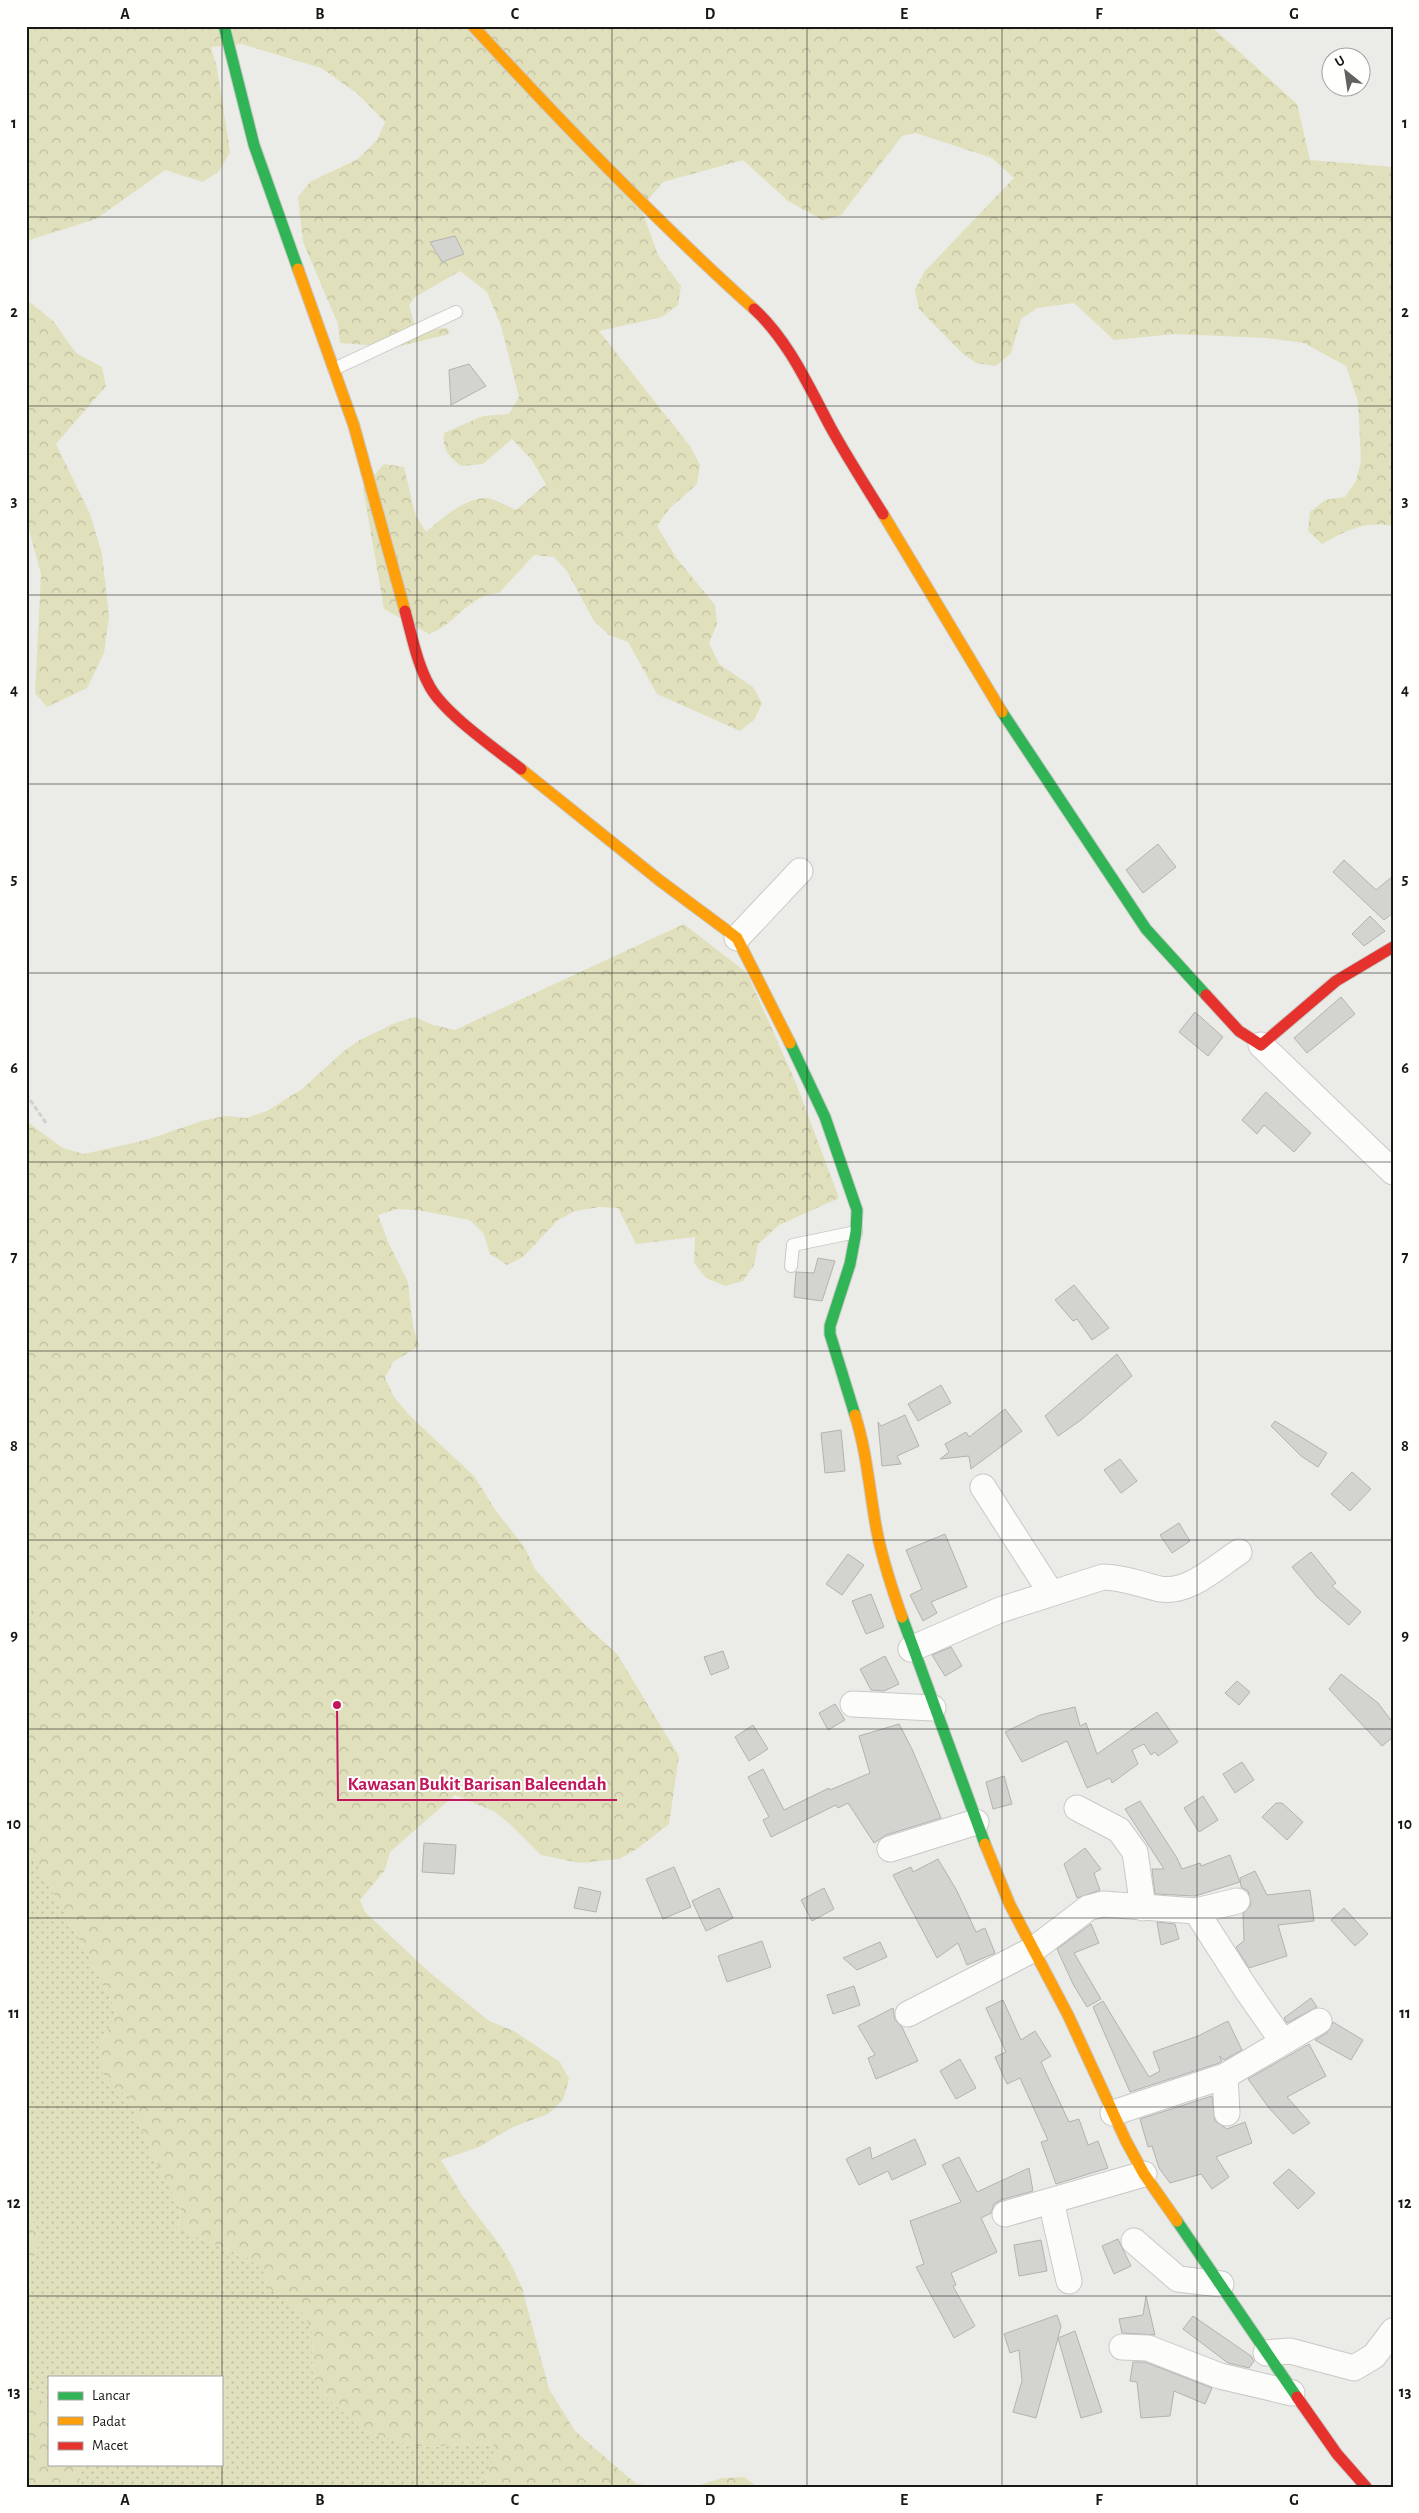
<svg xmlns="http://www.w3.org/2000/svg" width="1419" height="2513" font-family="'Alegreya Sans',sans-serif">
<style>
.grass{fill:url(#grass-dots)}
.forest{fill:url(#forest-crowns)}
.building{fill:#d3d4d0;stroke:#b2b3af}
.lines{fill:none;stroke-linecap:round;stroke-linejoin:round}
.lane-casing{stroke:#c9c9c6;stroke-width:14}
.street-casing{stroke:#c9c9c6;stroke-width:27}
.fast-casing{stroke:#c9c9c6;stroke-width:13}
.slow-casing{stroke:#c9c9c6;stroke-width:13}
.jam-casing{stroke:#c9c9c6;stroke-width:13}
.path{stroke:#d0d0cf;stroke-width:3;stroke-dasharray:5 2.5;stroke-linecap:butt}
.lane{stroke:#fcfcfb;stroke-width:12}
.street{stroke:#fcfcfb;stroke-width:25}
.fast{stroke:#30b455;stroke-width:11}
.slow{stroke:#ff9f0a;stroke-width:11}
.jam{stroke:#e5322d;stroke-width:11}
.grid{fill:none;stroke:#181816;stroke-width:1;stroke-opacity:0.55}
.leader{fill:none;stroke:#c2185b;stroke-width:2}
.callout-dot{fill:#c2185b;stroke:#fffffe;stroke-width:2}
.callout-label{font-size:19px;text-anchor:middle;font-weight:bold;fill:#c2185b;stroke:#fffffe;stroke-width:4;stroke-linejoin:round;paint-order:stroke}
.neatline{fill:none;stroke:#181816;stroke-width:2}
.grid-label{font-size:16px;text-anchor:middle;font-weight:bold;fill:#181816}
</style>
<defs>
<pattern id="grass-dots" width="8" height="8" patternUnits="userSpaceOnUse" patternTransform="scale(1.25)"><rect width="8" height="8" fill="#e0e0bc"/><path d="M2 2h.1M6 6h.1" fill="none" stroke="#bfbfa1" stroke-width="1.8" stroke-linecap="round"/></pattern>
<pattern id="forest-crowns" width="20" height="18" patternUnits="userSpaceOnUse" patternTransform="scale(1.25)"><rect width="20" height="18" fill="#e0e0bc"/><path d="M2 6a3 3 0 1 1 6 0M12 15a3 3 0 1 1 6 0" fill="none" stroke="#bfbfa1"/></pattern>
</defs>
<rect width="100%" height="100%" fill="#ebece7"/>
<g class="grass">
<polygon points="26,1596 37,1607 26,1631"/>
<path d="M 26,1841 L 32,1856 L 88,1955 L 117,2012 L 98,2049 L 113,2087 L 129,2097 L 149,2148 L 181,2210 L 177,2229 L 248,2258 L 263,2271 L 270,2289 L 302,2312 L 312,2330 L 313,2376 L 322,2393 L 362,2430 L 413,2446 L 432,2447 L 469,2443 L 495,2444 L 492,2463 L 482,2487 L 81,2487 L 80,2476 L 85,2464 L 221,2464 L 221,2377 L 49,2377 L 49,2409 L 32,2389 L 26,2372 L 26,2269 C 45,2244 39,2234 26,2208 Z"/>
</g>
<g class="forest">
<path d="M 26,26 L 1211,26 L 1297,104 L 1310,160 L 1393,167 L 1393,526 C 1362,521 1348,530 1322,544 L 1308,531 L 1310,512 L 1325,500 L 1345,497 L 1356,481 L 1361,461 L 1358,401 L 1346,366 L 1304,343 L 1267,338 L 1175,334 L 1114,340 L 1074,303 L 1037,308 L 1021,319 L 1011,353 L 996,366 L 976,363 L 961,352 L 919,309 L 915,290 L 924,272 L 1014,178 L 992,158 L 916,133 L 902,136 L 841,215 L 823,220 L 788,201 L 743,160 L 663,182 L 641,208 L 658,255 L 681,286 L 678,305 L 662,317 L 599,331 L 690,446 L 700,465 L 697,484 L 669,509 L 657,526 L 677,559 L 715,605 L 717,624 L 709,643 L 719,664 L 753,687 L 762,703 L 754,720 L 740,731 L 657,694 L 628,642 L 609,635 L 594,621 L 567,571 L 554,557 L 534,555 L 499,593 C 468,594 456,625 429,634 L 384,609 L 363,488 L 384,464 L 404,467 L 415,514 L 426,532 C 441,519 466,497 487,498 C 495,499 507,506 516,510 L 546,484 L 531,459 L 512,439 L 483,464 L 461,466 C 449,456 442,450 444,433 L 483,416 L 509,414 L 519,397 L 501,326 L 487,292 L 460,271 L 415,297 L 409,305 L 414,323 L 432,329 L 447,328 L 450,332 L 446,335 L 396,347 L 340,343 L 338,324 L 303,242 L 298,197 L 310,182 L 358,159 L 377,140 L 385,122 L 358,94 L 321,68 L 242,44 L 211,47 L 217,68 L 230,152 L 219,171 L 203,182 L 165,170 L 96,219 L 26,241 Z"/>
<polygon points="26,299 54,322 76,353 102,367 106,386 56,444 90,514 102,554 109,617 104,653 87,688 47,707 35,693 41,574 26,518"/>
<polygon points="684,924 747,973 796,1083 839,1198 779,1225 758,1244 754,1265 743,1281 725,1286 706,1278 694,1263 695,1237 636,1244 618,1208 599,1207 575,1211 558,1220 523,1257 507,1265 490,1254 484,1234 470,1220 417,1210 397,1209 378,1215 388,1242 408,1282 413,1326 419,1346 393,1362 385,1378 394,1397 409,1415 474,1476 496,1511 525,1548 535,1569 585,1625 617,1654 679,1756 669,1824 637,1849 619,1859 580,1863 541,1855 510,1824 495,1812 455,1795 390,1852 385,1870 360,1900 365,1912 428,1971 489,2021 514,2031 560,2062 569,2079 563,2100 548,2114 513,2127 479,2147 441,2160 464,2198 502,2248 513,2268 522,2288 549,2389 575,2431 635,2483 654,2487 482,2487 492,2463 494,2444 469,2443 432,2447 413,2446 362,2430 322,2393 313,2376 312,2330 302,2312 270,2289 263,2271 248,2258 177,2229 181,2210 149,2148 129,2097 113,2087 100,2070 98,2049 117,2012 88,1955 32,1856 26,1841 26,1631 37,1607 26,1596 26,1121 63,1148 84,1154 146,1140 205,1120 226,1116 246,1118 267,1111 302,1089 344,1051 360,1040 395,1023 415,1017 433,1025 455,1030"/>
<path d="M 26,2208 C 39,2234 45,2244 26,2269 Z"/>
<polygon points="26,2372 32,2389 49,2409 49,2464 85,2464 80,2476 81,2487 26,2487"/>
<polygon points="744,2477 758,2487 693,2487 722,2478"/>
</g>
<g class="building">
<polygon points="455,236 464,254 442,262 430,242"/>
<polygon points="469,364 486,386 451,405 449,370"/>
<polygon points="1158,844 1176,867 1143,893 1126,870"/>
<polygon points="1344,860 1376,890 1393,876 1393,913 1384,920 1333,872"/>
<polygon points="1370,916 1385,931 1364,946 1352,934"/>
<polygon points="1341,997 1355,1014 1307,1053 1294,1038"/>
<polygon points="1195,1012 1223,1037 1208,1056 1179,1032"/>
<polygon points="1266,1092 1311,1133 1294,1152 1264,1125 1257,1134 1242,1120"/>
<polygon points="818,1258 835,1261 822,1301 794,1297 796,1272 814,1273"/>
<polygon points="1074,1285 1109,1328 1092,1340 1077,1319 1073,1321 1055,1300"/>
<polygon points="1117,1354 1132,1376 1081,1420 1058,1436 1045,1416"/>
<polygon points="941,1385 951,1403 918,1421 908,1404"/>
<polygon points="1005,1409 1022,1431 971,1469 969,1456 940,1459 949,1452 945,1444 966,1432 969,1437"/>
<polygon points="905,1415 919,1446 897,1456 901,1464 882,1466 878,1422 881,1426"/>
<polygon points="1275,1421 1327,1453 1318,1467 1301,1456 1271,1426"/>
<polygon points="841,1430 845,1471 825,1473 821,1433"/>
<polygon points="1120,1459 1137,1481 1121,1493 1104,1470"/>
<polygon points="1352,1472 1371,1489 1350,1511 1331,1494"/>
<polygon points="1179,1523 1190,1541 1172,1553 1160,1535"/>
<polygon points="945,1534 967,1587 931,1602 937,1613 923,1621 910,1595 922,1589 906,1550"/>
<polygon points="1311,1552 1336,1583 1332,1586 1361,1612 1349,1625 1317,1597 1292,1567"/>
<polygon points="848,1554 864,1565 842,1595 826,1584"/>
<polygon points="871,1594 884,1627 866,1634 852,1601"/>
<polygon points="951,1647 962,1666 945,1676 932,1655"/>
<polygon points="723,1651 729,1668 711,1675 704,1657"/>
<polygon points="885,1656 899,1684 884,1691 871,1690 860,1669"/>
<polygon points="1341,1674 1378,1703 1393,1723 1393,1737 1382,1746 1329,1689"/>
<polygon points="1237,1681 1250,1692 1239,1705 1225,1693"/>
<polygon points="835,1704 845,1720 828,1730 819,1713"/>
<polygon points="1075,1707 1080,1726 1086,1723 1097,1754 1157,1712 1178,1742 1158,1756 1155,1752 1151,1755 1144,1744 1132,1750 1138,1764 1112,1783 1110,1778 1087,1788 1067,1741 1022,1762 1005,1732 1040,1715"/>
<polygon points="899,1724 912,1749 941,1818 886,1835 874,1843 848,1803 838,1808 836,1805 771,1837 763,1820 769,1817 748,1777 763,1769 784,1810 829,1788 830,1790 870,1773 859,1736"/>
<polygon points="753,1725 768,1749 749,1761 735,1737"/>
<polygon points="1242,1762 1254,1780 1235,1793 1223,1774"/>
<polygon points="1004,1776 1012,1804 993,1809 986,1782"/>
<polygon points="1203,1796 1218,1820 1199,1832 1184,1808"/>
<polygon points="1140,1801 1177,1858 1182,1869 1200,1863 1201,1866 1230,1855 1240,1882 1195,1896 1155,1894 1152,1869 1164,1869 1125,1809"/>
<polygon points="1276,1803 1282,1803 1303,1822 1287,1840 1262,1817"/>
<polygon points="424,1843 456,1845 454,1874 422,1872"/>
<polygon points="1085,1848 1101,1869 1094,1873 1100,1890 1077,1898 1064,1864"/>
<polygon points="938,1859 957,1891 976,1932 985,1928 995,1953 967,1965 958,1943 937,1958 893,1875 911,1867 913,1872"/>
<polygon points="674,1867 691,1907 663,1919 646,1879"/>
<polygon points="1255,1871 1267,1895 1310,1890 1314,1921 1278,1925 1287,1956 1249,1968 1236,1947 1244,1941 1243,1914 1251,1905 1248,1891 1241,1887 1240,1878"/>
<polygon points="579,1887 601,1892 596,1912 574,1908"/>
<polygon points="719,1888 733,1918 706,1931 692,1901"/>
<polygon points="824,1888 834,1909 812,1921 801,1900"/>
<polygon points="1344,1908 1368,1934 1355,1946 1331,1920"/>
<polygon points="1157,1922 1175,1924 1179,1939 1161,1945"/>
<polygon points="1091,1924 1099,1943 1074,1953 1101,1999 1087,2007 1073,1984 1057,1949"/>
<polygon points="762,1941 771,1967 727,1982 718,1956"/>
<polygon points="880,1942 887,1957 857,1970 843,1958"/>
<polygon points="854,1986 860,2005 833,2014 827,1995"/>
<polygon points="1311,1998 1317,2007 1287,2023 1284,2018"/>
<polygon points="1003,2000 1021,2040 1035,2031 1051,2056 1041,2062 1069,2122 1079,2119 1088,2145 1098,2141 1108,2168 1056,2184 1041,2142 1048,2140 1020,2078 1007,2084 995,2057 1006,2052 986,2008"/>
<polygon points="1103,2001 1149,2077 1160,2071 1153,2052 1198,2036 1228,2021 1242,2050 1224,2060 1219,2056 1222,2061 1219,2063 1130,2092 1093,2007"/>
<polygon points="893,2008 895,2020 902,2027 918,2061 876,2079 868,2058 875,2055 858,2026"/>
<polygon points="1333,2022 1363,2040 1351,2060 1315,2040 1327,2033"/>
<polygon points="1309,2044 1326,2076 1287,2097 1310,2123 1293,2134 1269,2108 1248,2079"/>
<polygon points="960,2059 976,2088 956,2099 940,2071"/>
<polygon points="1212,2096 1215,2121 1227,2129 1245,2122 1252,2143 1216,2157 1229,2177 1212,2189 1201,2174 1170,2183 1159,2168 1152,2146 1148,2147 1140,2119"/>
<polygon points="915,2139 926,2164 892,2180 888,2171 859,2185 846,2159 870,2147 872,2159"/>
<polygon points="959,2157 977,2192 1029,2168 1033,2191 1001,2200 994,2204 991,2213 981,2218 997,2252 951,2273 956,2285 953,2286 975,2326 954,2338 916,2267 924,2264 910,2221 961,2202 942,2165"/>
<polygon points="1289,2169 1315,2193 1298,2209 1273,2183"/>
<polygon points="1118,2239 1131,2266 1114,2274 1102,2246"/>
<polygon points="1041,2240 1047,2271 1019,2276 1014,2245"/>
<polygon points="1146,2296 1155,2335 1122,2333 1119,2319 1143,2315"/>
<polygon points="1057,2315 1061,2326 1058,2338 1075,2331 1102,2412 1081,2418 1058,2338 1036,2418 1013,2412 1022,2381 1019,2350 1010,2353 1004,2334"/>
<polygon points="1193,2316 1251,2356 1254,2361 1249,2368 1228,2363 1183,2329"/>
<polygon points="1133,2362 1145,2362 1212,2388 1205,2404 1174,2391 1170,2416 1141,2418 1137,2382 1130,2381"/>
</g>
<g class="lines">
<defs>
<g id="lane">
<polyline points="334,369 456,312"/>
<polyline points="791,1266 793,1245 856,1232"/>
</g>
<g id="street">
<polyline points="737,938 800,871"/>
<polyline points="1261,1045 1393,1172"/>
<polyline points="983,1487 1051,1593"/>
<path d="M 911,1649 L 1000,1610 L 1103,1577 C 1124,1577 1141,1585 1160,1589 C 1189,1594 1217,1566 1239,1552"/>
<polyline points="853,1704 933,1708"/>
<polyline points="1077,1808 1119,1830 1135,1852 1143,1908"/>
<polyline points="890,1849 976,1822"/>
<polyline points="1196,1911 1237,1901"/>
<polyline points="908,2014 1034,1949 1088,1908 1103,1904 1196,1911 1246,1989 1283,2042"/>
<polyline points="1225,2076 1227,2113"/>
<polyline points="1113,2113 1225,2076 1319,2021"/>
<polyline points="1051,2201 1069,2281"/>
<polyline points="1005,2214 1144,2174"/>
<polyline points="1134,2241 1178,2279 1221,2284"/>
<polyline points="1122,2347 1148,2348 1220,2376 1292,2393"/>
<polyline points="1266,2353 1290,2351 1354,2368 1374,2356 1393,2331"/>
</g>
<g id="fast">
<polyline points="224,26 254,145 298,269"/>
<polyline points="1002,712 1146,929 1206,995"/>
<polyline points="790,1043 825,1117 857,1210 856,1232 850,1264 830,1326 830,1334 855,1415"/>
<polyline points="902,1617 985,1844"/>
<polyline points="1177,2221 1297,2397"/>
</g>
<g id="slow">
<path d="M 473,26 C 563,124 655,220 754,309"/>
<polyline points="298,269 354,426 405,611"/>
<polyline points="883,514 1002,712"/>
<polyline points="521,769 659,880 737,938 790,1043"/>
<path d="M 855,1415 C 866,1449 869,1485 875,1521 C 880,1553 891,1586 902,1617"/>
<polyline points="985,1844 1010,1905 1068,2015 1126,2141 1144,2174 1177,2221"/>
</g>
<g id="jam">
<path d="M 754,309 C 789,341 809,387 831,428 C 847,457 865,485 883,514"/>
<path d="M 405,611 C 412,636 417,664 430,687 C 445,714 496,749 521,769"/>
<polyline points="1206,995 1239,1031 1261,1045 1336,981 1393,947"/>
<polyline points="1297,2397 1337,2454 1366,2487"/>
</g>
</defs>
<use href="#lane" class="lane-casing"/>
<use href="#street" class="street-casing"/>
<use href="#fast" class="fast-casing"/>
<use href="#slow" class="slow-casing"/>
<use href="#jam" class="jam-casing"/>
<polyline class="path" points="26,1094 46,1123"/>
<use href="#lane" class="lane"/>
<use href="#street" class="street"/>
<use href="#fast" class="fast"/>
<use href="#slow" class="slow"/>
<use href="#jam" class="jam"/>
</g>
<path class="grid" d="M 222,26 L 222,2487M 417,26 L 417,2487M 612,26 L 612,2487M 807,26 L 807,2487M 1002,26 L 1002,2487M 1197,26 L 1197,2487M 26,217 L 1393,217M 26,406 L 1393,406M 26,595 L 1393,595M 26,784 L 1393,784M 26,973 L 1393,973M 26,1162 L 1393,1162M 26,1351 L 1393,1351M 26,1540 L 1393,1540M 26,1729 L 1393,1729M 26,1918 L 1393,1918M 26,2107 L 1393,2107M 26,2296 L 1393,2296"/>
<path class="leader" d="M337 1705L338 1800H617"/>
<circle class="callout-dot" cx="337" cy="1705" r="5"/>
<g class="callout-label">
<text x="477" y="1790">Kawasan Bukit Barisan Baleendah</text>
</g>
<rect width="1419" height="2513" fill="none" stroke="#fffffe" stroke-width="55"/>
<rect x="48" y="2376" width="175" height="90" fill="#fffffe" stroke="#a3a3a1"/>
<rect x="58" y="2392" width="25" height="8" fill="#30b455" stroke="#a3a3a1"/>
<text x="92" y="2400" font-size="15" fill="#181816">Lancar</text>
<rect x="58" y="2417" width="25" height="8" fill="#ff9f0a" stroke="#a3a3a1"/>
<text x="92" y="2426" font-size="15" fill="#181816">Padat</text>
<rect x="58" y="2442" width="25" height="8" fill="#e5322d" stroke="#a3a3a1"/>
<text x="92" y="2450" font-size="15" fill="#181816">Macet</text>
<g transform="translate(1346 72) rotate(330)"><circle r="24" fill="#fffffe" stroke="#a3a3a1"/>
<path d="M0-4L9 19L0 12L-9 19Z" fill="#62625f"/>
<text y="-8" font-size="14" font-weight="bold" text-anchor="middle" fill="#181816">U</text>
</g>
<rect x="28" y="28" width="1364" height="2458" class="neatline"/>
<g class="grid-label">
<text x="125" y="19">A</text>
<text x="320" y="19">B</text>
<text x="515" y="19">C</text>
<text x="710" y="19">D</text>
<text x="904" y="19">E</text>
<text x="1099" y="19">F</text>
<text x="1294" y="19">G</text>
<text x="14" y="128">1</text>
<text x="1405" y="128">1</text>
<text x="14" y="317">2</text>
<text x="1405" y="317">2</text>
<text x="14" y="506">3</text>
<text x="1405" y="506">3</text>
<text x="14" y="695">4</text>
<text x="1405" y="695">4</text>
<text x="14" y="884">5</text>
<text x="1405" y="884">5</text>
<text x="14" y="1073">6</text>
<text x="1405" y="1073">6</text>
<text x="14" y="1262">7</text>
<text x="1405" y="1262">7</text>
<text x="14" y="1451">8</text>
<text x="1405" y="1451">8</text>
<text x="14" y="1640">9</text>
<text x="1405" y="1640">9</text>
<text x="14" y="1829">10</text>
<text x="1405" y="1829">10</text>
<text x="14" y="2018">11</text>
<text x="1405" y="2018">11</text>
<text x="14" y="2208">12</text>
<text x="1405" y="2208">12</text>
<text x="14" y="2397">13</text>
<text x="1405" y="2397">13</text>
<text x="125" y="2505">A</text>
<text x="320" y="2505">B</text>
<text x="515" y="2505">C</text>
<text x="710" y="2505">D</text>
<text x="904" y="2505">E</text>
<text x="1099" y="2505">F</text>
<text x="1294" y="2505">G</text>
</g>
</svg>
